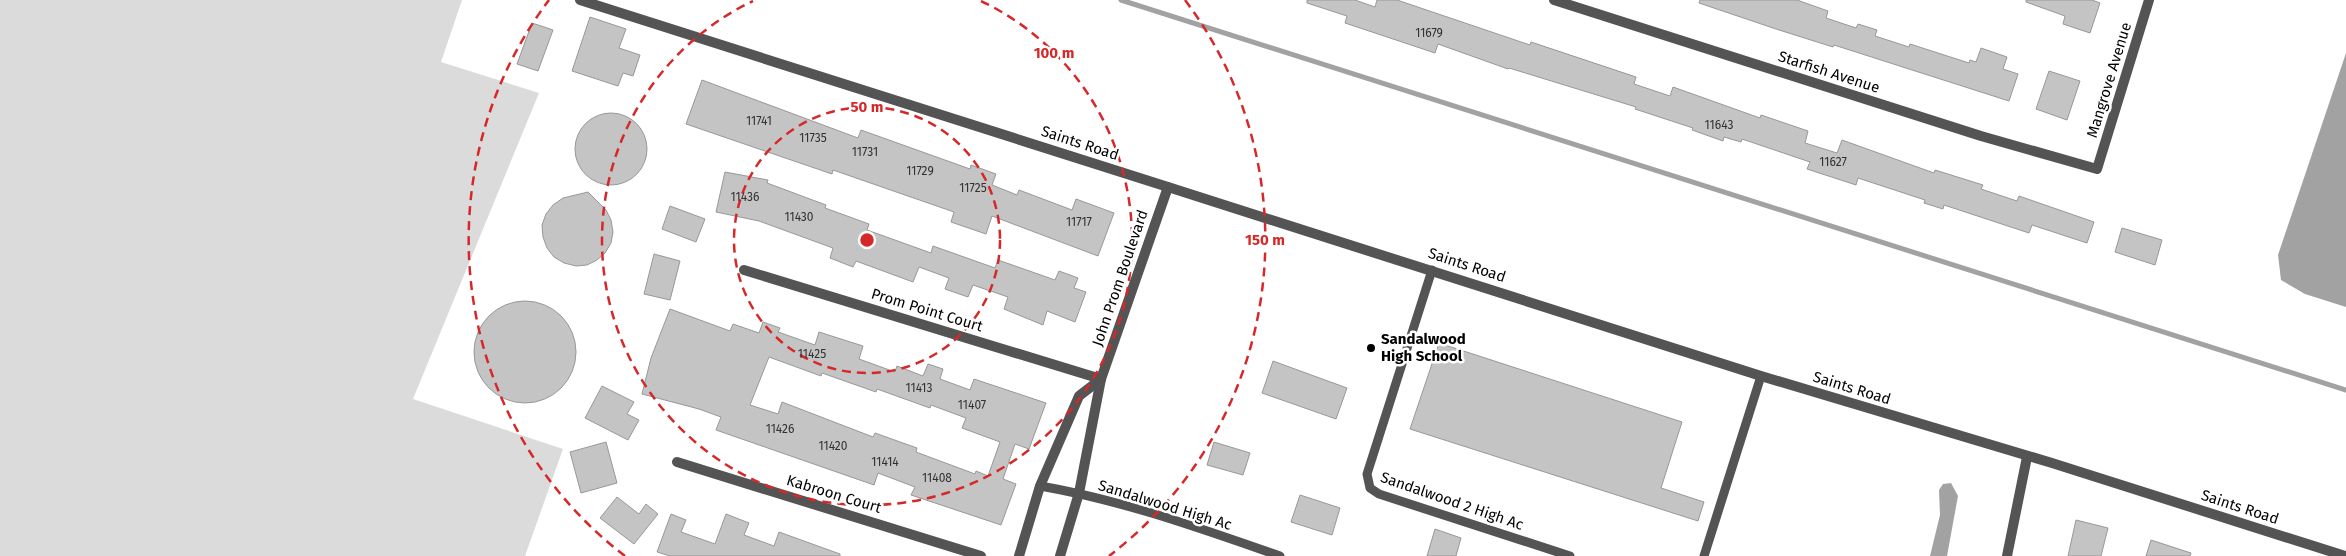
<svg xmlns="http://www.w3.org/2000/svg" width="2346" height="556" font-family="'Fira Sans',sans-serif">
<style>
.green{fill:#dbdbdb}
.water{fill:#a2a2a2}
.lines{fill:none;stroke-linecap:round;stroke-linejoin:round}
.stream{stroke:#a2a2a2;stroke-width:5}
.building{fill:#c4c4c4;stroke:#989898;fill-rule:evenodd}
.service{stroke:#545454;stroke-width:9}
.minor{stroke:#545454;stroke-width:10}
.tertiary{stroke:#545454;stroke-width:10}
.ring{fill:none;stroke:#d62828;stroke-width:2.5;stroke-dasharray:9 6}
.poi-dot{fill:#000;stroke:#fff;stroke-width:2}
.labels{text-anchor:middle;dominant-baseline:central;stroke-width:5;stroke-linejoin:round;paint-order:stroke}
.number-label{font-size:12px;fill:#313131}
.street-label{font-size:15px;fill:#000;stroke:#fff}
.poi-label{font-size:15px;font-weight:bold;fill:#000;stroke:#fff;text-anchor:start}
.centre{fill:#d62828;stroke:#fff;stroke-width:2.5}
.ring-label{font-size:15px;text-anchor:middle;font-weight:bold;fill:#d62828;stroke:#fff;stroke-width:5;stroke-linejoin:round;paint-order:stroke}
</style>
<rect width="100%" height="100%" fill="#fff"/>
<polygon class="green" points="0,0 462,0 441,62 539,93 413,399 563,449 525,556 0,556"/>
<g class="water">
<polygon points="2346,53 2346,307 2305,294 2281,280 2278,255"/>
<polygon points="1951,483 1958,496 1947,556 1930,556 1940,515 1939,490 1943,484"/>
</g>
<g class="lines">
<polyline class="stream" points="1121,0 2346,390"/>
</g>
<g class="building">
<polygon points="1307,0 1355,0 1375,7 1377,0 1397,0 1530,45 1531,42 1636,77 1634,84 1670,96 1673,87 1760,118 1761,115 1808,131 1805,143 1837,153 1842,140 1934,173 1935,170 1983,185 1981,189 2017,201 2019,196 2094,222 2087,243 2032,225 2029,233 1944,205 1943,209 1924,203 1925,200 1858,178 1856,185 1807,169 1810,162 1742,139 1741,142 1724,137 1723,141 1692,130 1693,128 1635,109 1636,107 1509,68 1508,69 1438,44 1435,53 1345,23 1347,16 1307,3"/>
<polygon points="1700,0 1797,0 1828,11 1826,18 1856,28 1858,24 1877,30 1875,36 1909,47 1910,44 1969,63 1970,60 1976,62 1981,48 2007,57 2003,69 2018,74 2009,101 1834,45 1833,47 1776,29 1699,3"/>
<polygon points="2026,0 2092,0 2100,3 2090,33 2063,24 2065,16 2026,2"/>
<polygon points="590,17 626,29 619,48 640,55 633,76 623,73 618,86 572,71"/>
<polygon points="532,23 553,30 538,71 517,64"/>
<polygon points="2049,71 2080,81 2067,120 2036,109"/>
<polygon points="702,80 858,138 861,130 970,169 971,165 996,174 992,185 1017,195 1019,190 1072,210 1076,199 1114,213 1098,256 992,216 986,234 951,222 954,212 833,170 832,174 686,124"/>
<circle cx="611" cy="149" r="36"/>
<polygon points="725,172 768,180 767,183 826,205 825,208 869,224 867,230 931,253 933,246 995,268 998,260 1055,280 1059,271 1078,278 1074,288 1086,292 1075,322 1047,311 1043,325 1004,309 1008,297 973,285 968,297 945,289 949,278 919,267 913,282 856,261 853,267 830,258 833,248 759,221 716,212"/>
<polygon points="588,192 606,210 611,220 613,232 611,243 605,253 597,260 587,265 576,266 564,263 554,257 547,248 543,237 542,225 546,214 553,205 563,198"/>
<polygon points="670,206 705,219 696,242 662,229"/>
<polygon points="2122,228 2162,240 2155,265 2115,252"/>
<polygon points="654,254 680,261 670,300 644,294"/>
<circle cx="525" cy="352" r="51"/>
<path d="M 670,309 L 730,331 L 733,324 L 759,333 L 763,322 L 780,328 L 778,332 L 815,345 L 819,332 L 863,346 L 859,359 L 895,372 L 897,366 L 923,376 L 928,364 L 943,369 L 940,379 L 970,390 L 974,379 L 1046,403 L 1029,449 L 1015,444 L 1003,479 L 1016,484 L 1001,525 L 911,495 L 915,487 L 878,473 L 874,485 L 716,430 L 721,417 L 699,409 L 642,394 L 651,358 ZM 769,357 L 821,376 L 822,373 L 876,392 L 877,389 L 930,408 L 931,405 L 966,418 L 962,428 L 1000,442 L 988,476 L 976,471 L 975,474 L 916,452 L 917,448 L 875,433 L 873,437 L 782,402 L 778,414 L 750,405 Z"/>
<polygon points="1439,343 1682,422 1661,488 1704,502 1698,521 1410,429"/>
<polygon points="1273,361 1347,388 1336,419 1262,393"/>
<polygon points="602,386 634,402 627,414 639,420 628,440 585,418"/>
<polygon points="606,442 617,483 581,493 570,452"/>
<polygon points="1214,442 1250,453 1243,475 1207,465"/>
<polygon points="1300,495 1340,508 1332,535 1291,522"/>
<polygon points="617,497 639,514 646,504 658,514 634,544 600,518"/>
<polygon points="671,514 686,520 681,532 715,544 726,514 749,523 744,535 774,546 779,532 840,554 840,556 670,556 657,552"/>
<polygon points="2076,520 2108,528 2101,556 2068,556"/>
<polygon points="1435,529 1461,538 1456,556 1427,556"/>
<polygon points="2151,540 2191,553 2190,556 2146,556"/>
</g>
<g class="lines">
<g class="service">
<polyline points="1432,270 1367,474 1370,488 1379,494 1570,556"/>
<path d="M 1040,486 C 1122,500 1202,529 1280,556"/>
<polyline points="1704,556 1761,376"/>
</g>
<g class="minor">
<polyline points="580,0 1168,187"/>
<polyline points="1554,0 1981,136 2097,169 2149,0"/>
<polyline points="744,270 1101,379"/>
<polyline points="677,462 981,556"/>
<polyline points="2007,556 2027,457"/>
</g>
<g class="tertiary">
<polyline points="1019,556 1040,486 1079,396 1101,379"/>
<polyline points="1060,556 1079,493 1101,379 1168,187 1761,376 2052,463 2345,556"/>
</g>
</g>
<g class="ring">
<circle cx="867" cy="240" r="133"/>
<path d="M981 1A265 265 0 1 1 753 1"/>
<path d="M625 556A398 398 0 0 1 549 0M1185 0A398 398 0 0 1 1109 556"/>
</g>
<circle class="poi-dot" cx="1371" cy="348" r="5"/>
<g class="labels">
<g class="number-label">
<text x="1429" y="33">11679</text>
<text x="759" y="121">11741</text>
<text x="1719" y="125">11643</text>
<text x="813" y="138">11735</text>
<text x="865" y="152">11731</text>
<text x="1833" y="162">11627</text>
<text x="920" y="171">11729</text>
<text x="973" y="188">11725</text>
<text x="745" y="197">11436</text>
<text x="799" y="217">11430</text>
<text x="1079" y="222">11717</text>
<text x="812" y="354">11425</text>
<text x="919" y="388">11413</text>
<text x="972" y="405">11407</text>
<text x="780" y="429">11426</text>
<text x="833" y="446">11420</text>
<text x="885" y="462">11414</text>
<text x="937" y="478">11408</text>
</g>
<g class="street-label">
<text transform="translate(1829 72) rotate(18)">Starfish Avenue</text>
<text transform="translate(2109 80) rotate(-73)">Mangrove Avenue</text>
<text transform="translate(1080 143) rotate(18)">Saints Road</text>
<text transform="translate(1467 265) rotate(18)">Saints Road</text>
<text transform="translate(1120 278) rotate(-71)">John Prom Boulevard</text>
<text transform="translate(927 310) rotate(17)">Prom Point Court</text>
<text transform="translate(1852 388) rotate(17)">Saints Road</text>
<text transform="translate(834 494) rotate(17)">Kabroon Court</text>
<text transform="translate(1452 501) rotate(19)">Sandalwood 2 High Ac</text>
<text transform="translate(1165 505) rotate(17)">Sandalwood High Ac</text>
<text transform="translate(2240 507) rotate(18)">Saints Road</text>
</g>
<g class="poi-label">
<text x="1381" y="339">Sandalwood<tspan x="1381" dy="17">High School</tspan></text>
</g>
</g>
<circle cx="867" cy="240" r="8" class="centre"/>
<g class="ring-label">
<text x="1054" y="58">100 m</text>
<text x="867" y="112">50 m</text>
<text x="1265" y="245">150 m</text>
</g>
</svg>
